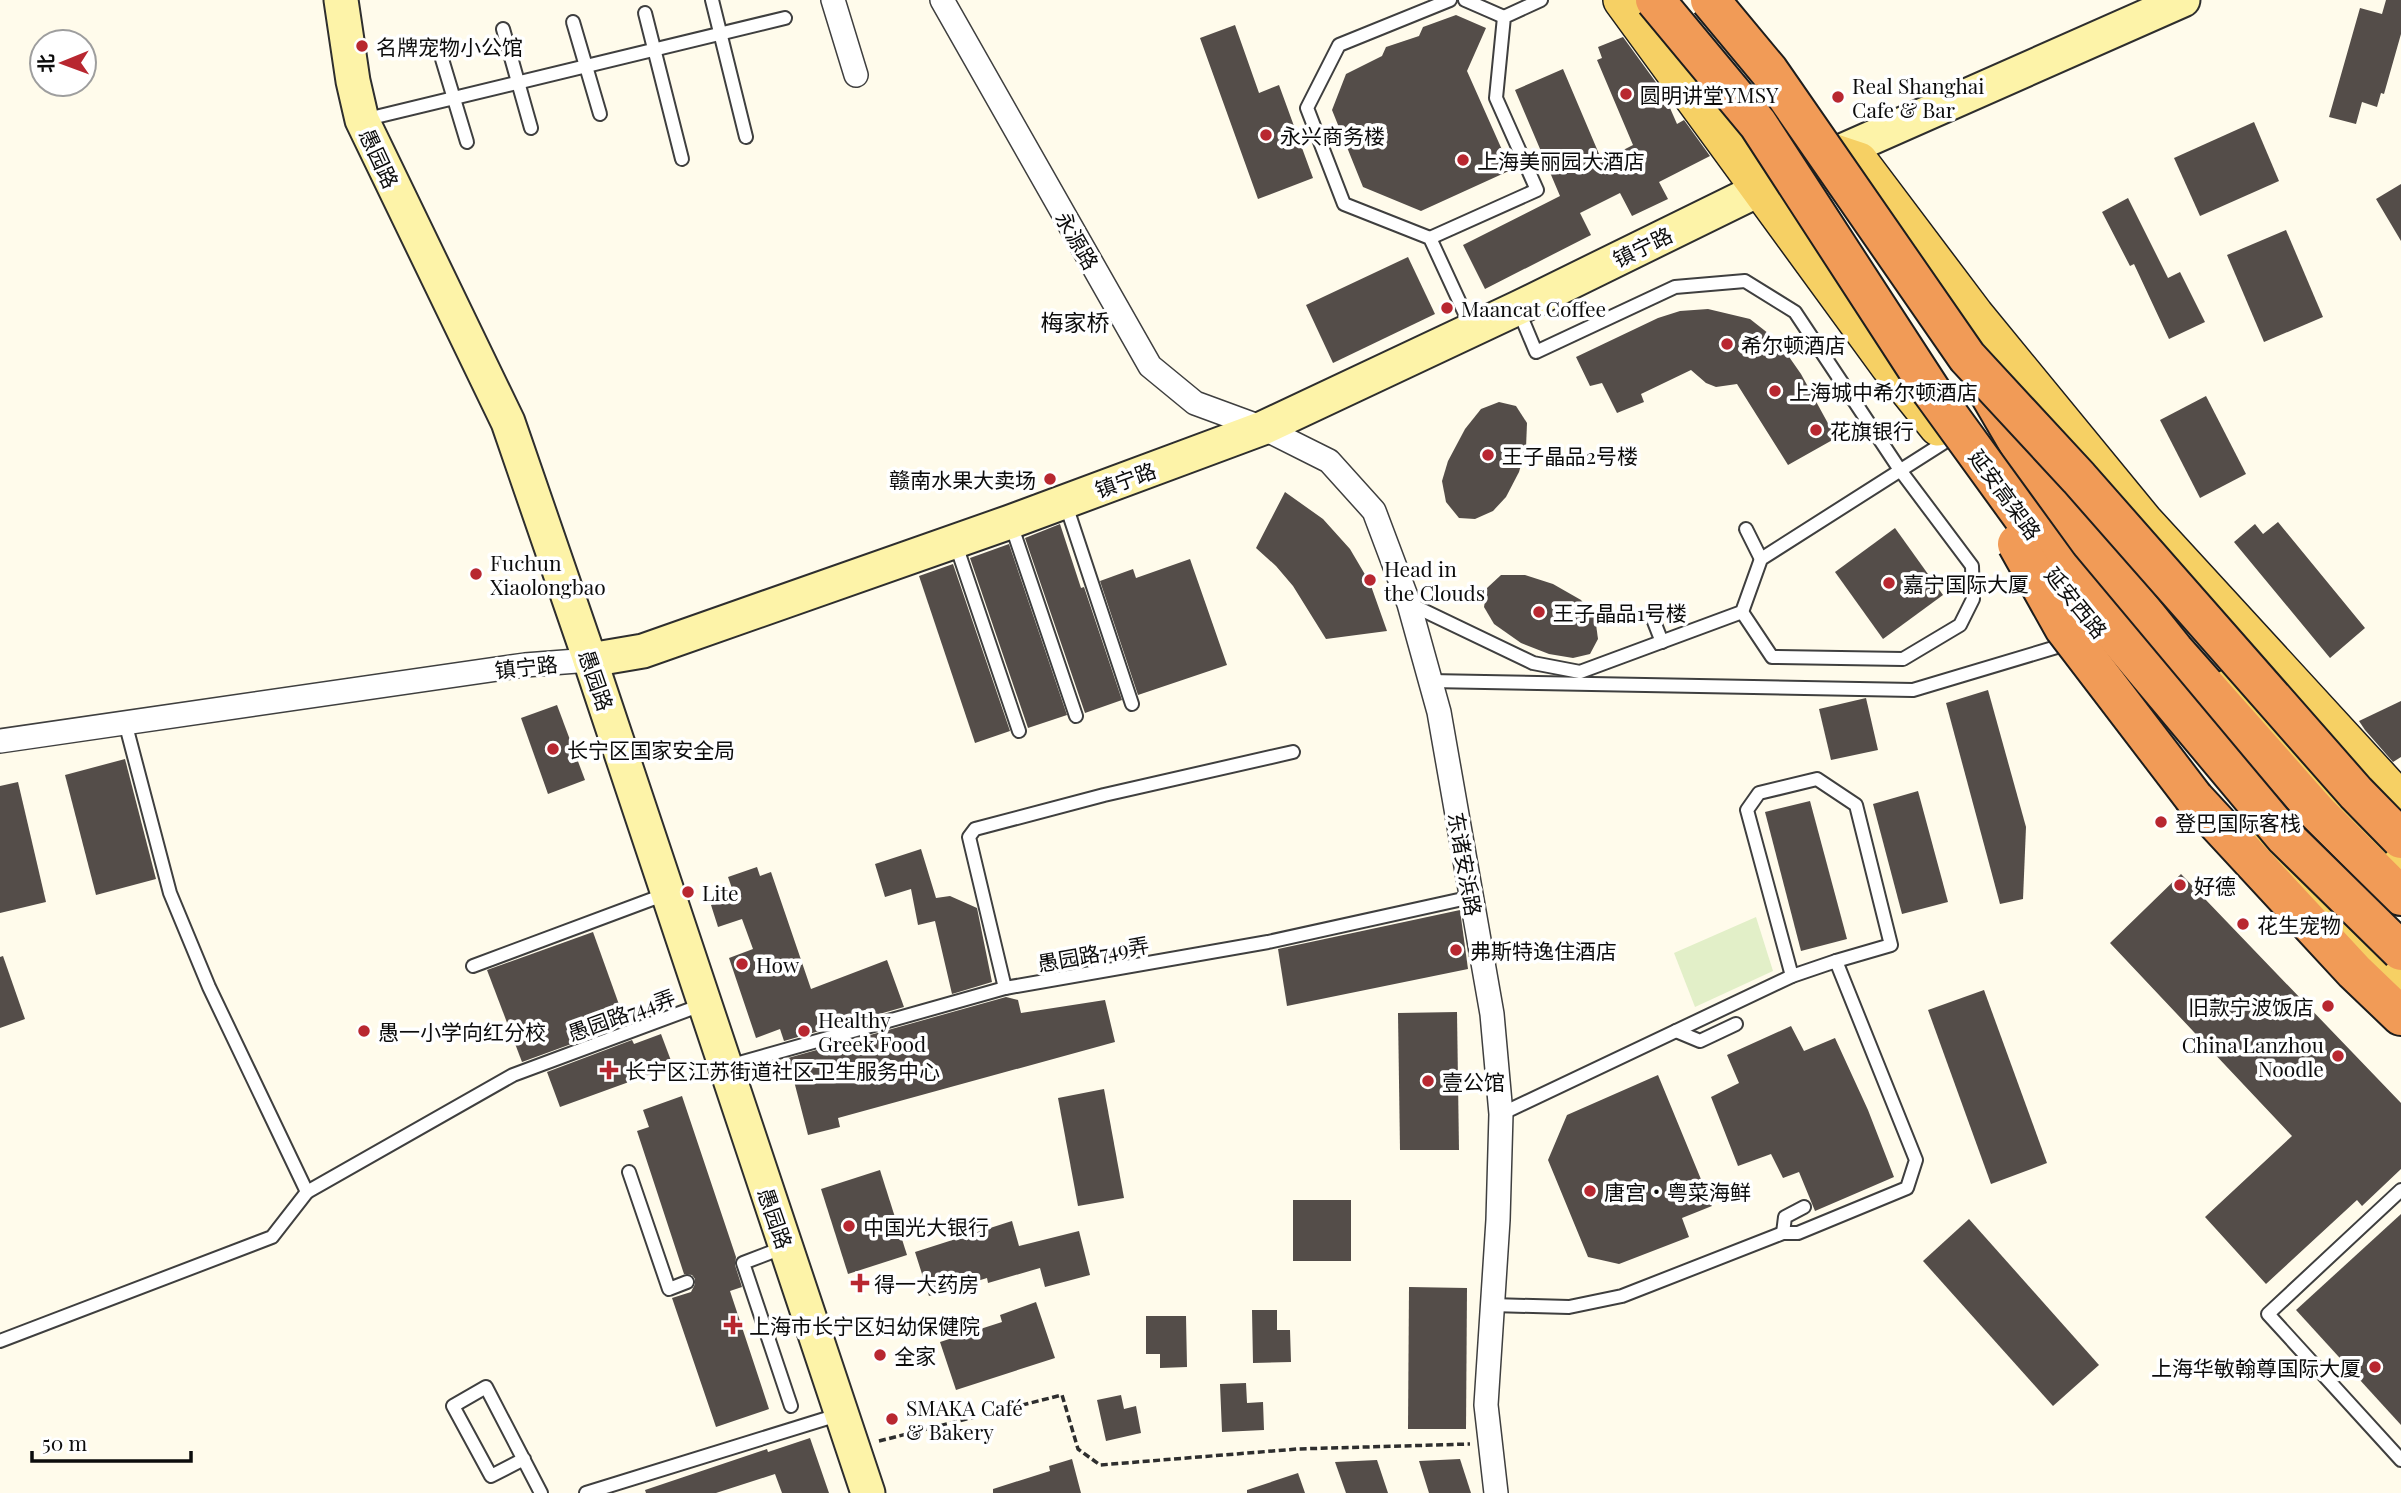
<svg xmlns="http://www.w3.org/2000/svg" width="2401" height="1493" font-family="'Playfair Display','Noto Sans SC',serif">
<style>
.pitch{fill:#e2efc8}
.building{fill:#544d49}
.lines{fill:none;stroke-linecap:round;stroke-linejoin:round}
.lane-casing{stroke:#3f3f3f;stroke-width:16}
.street-casing{stroke:#3f3f3f;stroke-width:26}
.secondary-casing{stroke:#2e2e2e;stroke-width:37}
.primary-casing{stroke:#1d1d1d;stroke-width:40}
.highway-casing{stroke:#1d1d1d;stroke-width:42}
.path{stroke:#2e2e2e;stroke-width:3.5;stroke-dasharray:7 3.5;stroke-linecap:butt}
.lane{stroke:#fff;stroke-width:12}
.street{stroke:#fff;stroke-width:23}
.secondary{stroke:#fdf3a8;stroke-width:33}
.primary{stroke:#f6d064;stroke-width:37}
.highway{stroke:#f19b57;stroke-width:38}
.highway-bridge-casing{stroke:#1d1d1d;stroke-width:42;stroke-linecap:butt}
.highway-bridge{stroke:#f19b57;stroke-width:38}
.poi-dot{fill:#b82730;stroke:#fff;stroke-width:2.5}
.labels{text-anchor:middle;dominant-baseline:central;stroke-width:7;stroke-linejoin:round;paint-order:stroke}
.poi-label{font-size:21px;fill:#0c0c0c;stroke:#fff;text-anchor:start}
.street-label{font-size:21px;fill:#0c0c0c;stroke:#fff}
.neighbourhood-label{font-size:23px;fill:#0c0c0c;stroke:#fff}
</style>
<rect width="100%" height="100%" fill="#fffbeb"/>
<polygon class="pitch" points="1756,917 1773,971 1695,1007 1674,953"/>
<g class="building">
<polygon points="2386,0 2401,0 2401,34 2384,94 2381,93 2377,107 2362,102 2356,124 2329,117 2360,8 2382,14"/>
<polygon points="1456,15 1486,28 1467,71 1511,170 1421,211 1363,187 1332,110 1346,74 1382,56 1386,47 1419,36 1423,27"/>
<polygon points="1235,25 1259,93 1279,85 1313,178 1258,199 1200,38"/>
<polygon points="1623,37 1663,92 1677,124 1684,120 1710,156 1659,182 1668,199 1632,216 1620,193 1580,213 1591,235 1485,289 1463,245 1560,196 1515,90 1563,69 1602,161 1633,145 1597,60 1602,58 1598,47"/>
<polygon points="2254,122 2279,181 2200,216 2174,158"/>
<polygon points="2401,184 2401,241 2376,199"/>
<polygon points="2128,198 2168,278 2180,272 2205,322 2169,339 2134,264 2130,266 2102,212"/>
<polygon points="2286,230 2323,317 2264,342 2227,255"/>
<polygon points="1408,257 1435,314 1333,363 1306,305"/>
<polygon points="1708,309 1750,319 1778,341 1801,374 1836,438 1788,465 1737,384 1716,387 1706,383 1691,370 1641,394 1644,402 1617,413 1602,383 1590,386 1576,357 1658,318 1680,311"/>
<polygon points="2206,396 2246,474 2200,498 2160,420"/>
<polygon points="1499,402 1516,406 1527,423 1526,448 1519,472 1506,497 1493,511 1475,519 1459,518 1446,502 1442,481 1448,461 1465,429 1481,409"/>
<polygon points="1285,492 1323,519 1350,549 1370,583 1387,631 1326,639 1293,586 1276,566 1256,548"/>
<polygon points="2278,522 2365,628 2330,658 2234,542 2255,524 2263,534"/>
<polygon points="1060,524 1081,588 1084,587 1122,700 1085,713 1025,538"/>
<polygon points="1895,528 1943,595 1883,639 1835,572"/>
<polygon points="1009,544 1067,715 1028,728 970,558"/>
<polygon points="1190,559 1227,665 1138,695 1100,581 1133,569 1136,578"/>
<polygon points="953,564 1010,731 975,743 919,576"/>
<polygon points="1501,575 1525,575 1553,584 1581,600 1595,617 1598,639 1590,654 1573,658 1549,654 1521,643 1494,624 1484,607 1487,588"/>
<polygon points="1988,690 2026,827 2023,899 2000,904 1946,703"/>
<polygon points="1866,698 1878,750 1831,760 1819,709"/>
<polygon points="2401,701 2401,757 2393,762 2365,730 2359,721"/>
<polygon points="557,705 585,780 548,794 521,718"/>
<polygon points="125,759 156,879 96,895 65,775"/>
<polygon points="18,782 46,902 0,913 0,786"/>
<polygon points="1918,791 1948,902 1902,914 1873,804"/>
<polygon points="1810,801 1847,939 1801,951 1765,812"/>
<polygon points="921,849 936,898 950,896 977,908 992,982 952,994 935,921 918,925 911,889 885,897 875,864"/>
<polygon points="757,867 760,876 771,872 811,989 887,960 904,1007 784,1041 780,1029 756,1038 729,958 753,949 742,919 718,927 711,905 735,897 728,877"/>
<polygon points="2181,874 2401,1103 2401,1169 2362,1206 2357,1200 2266,1284 2205,1217 2292,1136 2110,943"/>
<polygon points="1460,910 1468,969 1287,1006 1278,949"/>
<polygon points="593,932 626,1024 522,1062 487,970"/>
<polygon points="3,956 25,1019 0,1028 0,957"/>
<polygon points="1984,990 2047,1163 1991,1184 1928,1010"/>
<polygon points="1006,997 1018,1000 1021,1013 1105,1000 1115,1042 838,1118 840,1127 808,1135 788,1058"/>
<polygon points="1457,1012 1459,1150 1400,1150 1398,1013"/>
<polygon points="1791,1026 1804,1051 1835,1038 1868,1110 1894,1177 1815,1211 1799,1172 1783,1178 1771,1154 1738,1166 1711,1097 1739,1083 1727,1055"/>
<polygon points="661,1034 673,1066 560,1107 547,1072 632,1040 634,1044"/>
<polygon points="1658,1075 1712,1206 1682,1218 1689,1237 1619,1264 1588,1257 1548,1160 1567,1115"/>
<polygon points="1104,1089 1124,1198 1078,1206 1058,1098"/>
<polygon points="682,1096 736,1257 735,1265 742,1287 730,1291 769,1409 716,1427 672,1298 691,1292 695,1284 695,1279 692,1275 684,1274 637,1131 649,1127 643,1110"/>
<polygon points="880,1170 907,1255 848,1274 821,1189"/>
<rect x="1293" y="1200" width="58" height="61"/>
<polygon points="2401,1214 2401,1425 2296,1310"/>
<polygon points="1969,1219 2099,1365 2053,1406 1923,1261"/>
<polygon points="1012,1221 1019,1246 1079,1231 1090,1275 1045,1287 1040,1268 988,1283 987,1278 929,1296 915,1252"/>
<polygon points="1409,1287 1467,1288 1466,1429 1408,1429"/>
<polygon points="1036,1302 1055,1358 956,1390 940,1342 1002,1322 1000,1315"/>
<polygon points="1252,1310 1277,1310 1277,1330 1290,1330 1291,1362 1253,1363"/>
<polygon points="1146,1316 1186,1316 1187,1367 1160,1368 1160,1354 1146,1354"/>
<polygon points="1246,1383 1247,1403 1263,1402 1264,1430 1222,1432 1220,1384"/>
<polygon points="1121,1395 1124,1409 1136,1406 1141,1433 1106,1441 1097,1400"/>
<polygon points="810,1438 829,1493 782,1493 775,1474 716,1493 646,1493 645,1490 767,1449 768,1452"/>
<polygon points="1072,1459 1081,1493 993,1493 993,1489 1050,1471 1049,1466"/>
<polygon points="1460,1459 1471,1493 1429,1493 1419,1461"/>
<polygon points="1377,1460 1388,1493 1346,1493 1335,1462"/>
<polygon points="1298,1473 1305,1493 1247,1493 1247,1490"/>
</g>
<g class="lines">
<defs>
<g id="lane">
<polyline points="712,0 746,137"/>
<polyline points="1450,0 1339,45 1307,108 1344,204 1430,238 1472,329"/>
<polyline points="1465,0 1504,17"/>
<polyline points="645,13 682,159"/>
<polyline points="573,22 600,114"/>
<polyline points="503,29 531,128"/>
<polyline points="442,59 467,142"/>
<polyline points="363,120 785,18"/>
<polyline points="1430,238 1537,190 1496,98 1504,17 1541,0"/>
<polyline points="1518,309 1536,352 1675,287 1745,281 1795,312 1900,470 1972,566 1973,599 1960,625 1903,659 1772,657 1742,612"/>
<polyline points="1065,502 1132,704"/>
<polyline points="1011,524 1076,716"/>
<polyline points="1746,529 1761,559"/>
<polyline points="955,542 1019,731"/>
<polyline points="1410,604 1533,663 1580,672 1742,612 1761,559 1948,440"/>
<polyline points="1651,614 1662,642"/>
<polyline points="1430,681 1913,690 2070,643"/>
<polyline points="473,966 666,894"/>
<polyline points="1792,976 1747,810 1759,793 1817,779 1856,805 1891,945 1836,961"/>
<polyline points="1005,988 969,837 975,829 1104,795 1293,752"/>
<polyline points="1676,1031 1700,1041 1736,1024"/>
<polyline points="725,1067 1005,988 1268,942 1472,897"/>
<polyline points="629,1172 669,1289 687,1282"/>
<polyline points="2401,1190 2268,1314 2401,1460"/>
<polyline points="307,1192 513,1075 704,1004"/>
<polyline points="1783,1233 1785,1217 1804,1207"/>
<polyline points="785,1247 743,1263 791,1406"/>
<polyline points="1492,1305 1569,1307 1622,1296 1783,1233 1798,1233 1907,1188 1916,1160 1836,961 1792,976 1501,1114"/>
<polyline points="0,1341 272,1237 307,1192 209,987 170,893 125,722"/>
<polyline points="524,1459 491,1476 453,1406 486,1387 541,1493"/>
<polyline points="586,1493 841,1414"/>
</g>
<g id="street">
<polyline points="833,0 856,75"/>
<polyline points="942,0 1150,366 1195,403 1263,428 1329,461 1374,511 1409,604 1439,712 1492,1014 1501,1114 1498,1220 1486,1405 1496,1493"/>
<polyline points="0,741 525,665 590,660"/>
</g>
<g id="secondary">
<polyline points="341,0 353,81 362,120 508,422 590,660 868,1493"/>
<polyline points="590,660 643,651 1010,522 1263,428 1518,308 1801,169 2183,0"/>
</g>
<g id="primary">
<polyline points="1622,0 1890,367 1938,427"/>
<polyline points="1835,153 1859,161 1975,315 2144,521 2401,801"/>
<polyline points="2229,688 2401,858"/>
<polyline points="2257,828 2307,891 2401,984"/>
</g>
<g id="highway">
<polyline points="1987,390 2045,489 2174,650 2318,813 2401,896"/>
<polyline points="2194,798 2354,971 2401,1016"/>
</g>
</defs>
<use href="#lane" class="lane-casing"/>
<use href="#street" class="street-casing"/>
<use href="#secondary" class="secondary-casing"/>
<use href="#primary" class="primary-casing"/>
<use href="#highway" class="highway-casing"/>
<polyline class="path" points="879,1441 1062,1395 1078,1449 1100,1465 1297,1449 1470,1444"/>
<use href="#lane" class="lane"/>
<use href="#street" class="street"/>
<use href="#secondary" class="secondary"/>
<use href="#primary" class="primary"/>
<use href="#highway" class="highway"/>
<defs>
<g id="highway-bridge">
<polyline points="1655,0 1758,124 1932,392 2059,567 2285,837 2401,951"/>
<polyline points="1710,0 1769,71 1967,357 2079,478 2356,793 2401,839"/>
<polyline points="2017,544 2064,628 2194,798"/>
</g>
</defs>
<use href="#highway-bridge" class="highway-bridge-casing"/>
<use href="#highway-bridge" class="highway-bridge"/>
</g>
<g class="poi-dot">
<circle cx="362" cy="46" r="7"/>
<circle cx="1626" cy="94" r="7"/>
<circle cx="1838" cy="97" r="7"/>
<circle cx="1266" cy="135" r="7"/>
<circle cx="1463" cy="160" r="7"/>
<circle cx="1447" cy="308" r="7"/>
<circle cx="1727" cy="344" r="7"/>
<circle cx="1775" cy="391" r="7"/>
<circle cx="1816" cy="430" r="7"/>
<circle cx="1488" cy="455" r="7"/>
<circle cx="1050" cy="479" r="7"/>
<circle cx="476" cy="574" r="7"/>
<circle cx="1370" cy="580" r="7"/>
<circle cx="1889" cy="583" r="7"/>
<circle cx="1539" cy="612" r="7"/>
<circle cx="553" cy="749" r="7"/>
<circle cx="2161" cy="822" r="7"/>
<circle cx="2180" cy="885" r="7"/>
<circle cx="688" cy="892" r="7"/>
<circle cx="2243" cy="924" r="7"/>
<circle cx="1456" cy="950" r="7"/>
<circle cx="742" cy="964" r="7"/>
<circle cx="2328" cy="1006" r="7"/>
<circle cx="364" cy="1031" r="7"/>
<circle cx="804" cy="1031" r="7"/>
<circle cx="2338" cy="1056" r="7"/>
<path d="M605.5 1059.5h7v7h7v7h-7v7h-7v-7h-7v-7h7z"/>
<circle cx="1428" cy="1081" r="7"/>
<circle cx="1590" cy="1191" r="7"/>
<circle cx="849" cy="1226" r="7"/>
<path d="M856.5 1272.5h7v7h7v7h-7v7h-7v-7h-7v-7h7z"/>
<path d="M729.5 1314.5h7v7h7v7h-7v7h-7v-7h-7v-7h7z"/>
<circle cx="880" cy="1355" r="7"/>
<circle cx="2375" cy="1367" r="7"/>
<circle cx="892" cy="1419" r="7"/>
</g>
<g class="labels">
<g class="poi-label">
<text x="376" y="46">名牌宠物小公馆</text>
<text x="1852" y="85">Real Shanghai<tspan x="1852" dy="24">Cafe &amp; Bar</tspan></text>
<text x="1640" y="94">圆明讲堂YMSY</text>
<text x="1280" y="135">永兴商务楼</text>
<text x="1477" y="160">上海美丽园大酒店</text>
<text x="1461" y="308">Maancat Coffee</text>
<text x="1741" y="344">希尔顿酒店</text>
<text x="1789" y="391">上海城中希尔顿酒店</text>
<text x="1830" y="430">花旗银行</text>
<text x="1502" y="455">王子晶品2号楼</text>
<text x="1036" y="479" text-anchor="end">赣南水果大卖场</text>
<text x="490" y="562">Fuchun<tspan x="490" dy="24">Xiaolongbao</tspan></text>
<text x="1384" y="568">Head in<tspan x="1384" dy="24">the Clouds</tspan></text>
<text x="1903" y="583">嘉宁国际大厦</text>
<text x="1553" y="612">王子晶品1号楼</text>
<text x="567" y="749">长宁区国家安全局</text>
<text x="2175" y="822">登巴国际客栈</text>
<text x="2194" y="885">好德</text>
<text x="702" y="892">Lite</text>
<text x="2257" y="924">花生宠物</text>
<text x="1470" y="950">弗斯特逸住酒店</text>
<text x="756" y="964">How</text>
<text x="2314" y="1006" text-anchor="end">旧款宁波饭店</text>
<text x="818" y="1019">Healthy<tspan x="818" dy="24">Greek Food</tspan></text>
<text x="378" y="1031">愚一小学向红分校</text>
<text x="2324" y="1044" text-anchor="end">China Lanzhou<tspan x="2324" dy="24">Noodle</tspan></text>
<text x="625" y="1070">长宁区江苏街道社区卫生服务中心</text>
<text x="1442" y="1081">壹公馆</text>
<text x="1604" y="1191">唐宫・粤菜海鲜</text>
<text x="863" y="1226">中国光大银行</text>
<text x="874" y="1283">得一大药房</text>
<text x="749" y="1325">上海市长宁区妇幼保健院</text>
<text x="894" y="1355">全家</text>
<text x="2361" y="1367" text-anchor="end">上海华敏翰尊国际大厦</text>
<text x="906" y="1407">SMAKA Café<tspan x="906" dy="24">&amp; Bakery</tspan></text>
</g>
<g class="street-label">
<text transform="translate(380 158) rotate(65)">愚园路</text>
<text transform="translate(1078 240) rotate(60)">永源路</text>
<text transform="translate(1642 246) rotate(-26)">镇宁路</text>
<text transform="translate(1125 479) rotate(-20)">镇宁路</text>
<text transform="translate(2006 494) rotate(54)">延安高架路</text>
<text transform="translate(2077 602) rotate(51)">延安西路</text>
<text transform="translate(526 666) rotate(-6)">镇宁路</text>
<text transform="translate(597 680) rotate(71)">愚园路</text>
<text transform="translate(1466 864) rotate(80)">东诸安浜路</text>
<text transform="translate(1093 953) rotate(-10)">愚园路749弄</text>
<text transform="translate(621 1014) rotate(-20)">愚园路744弄</text>
<text transform="translate(776 1218) rotate(71)">愚园路</text>
</g>
<g class="neighbourhood-label">
<text x="1075" y="321">梅家桥</text>
</g>
</g>
<g transform="translate(63 63) rotate(269)"><circle r="33" fill="#ffffff" stroke="#9e9e9e" stroke-width="2"/>
<path d="M0-5L12 26L0 18L-12 26Z" fill="#b82730"/>
<text y="-10" font-size="19" font-weight="bold" text-anchor="middle" fill="#0c0c0c">北</text>
</g>
<path d="M32 1451v10h159v-10" fill="none" stroke="#0c0c0c" stroke-width="3.5"/>
<text x="42" y="1451" font-size="21" fill="#0c0c0c" stroke="#ffffff" stroke-width="5" paint-order="stroke">50 m</text>
</svg>
